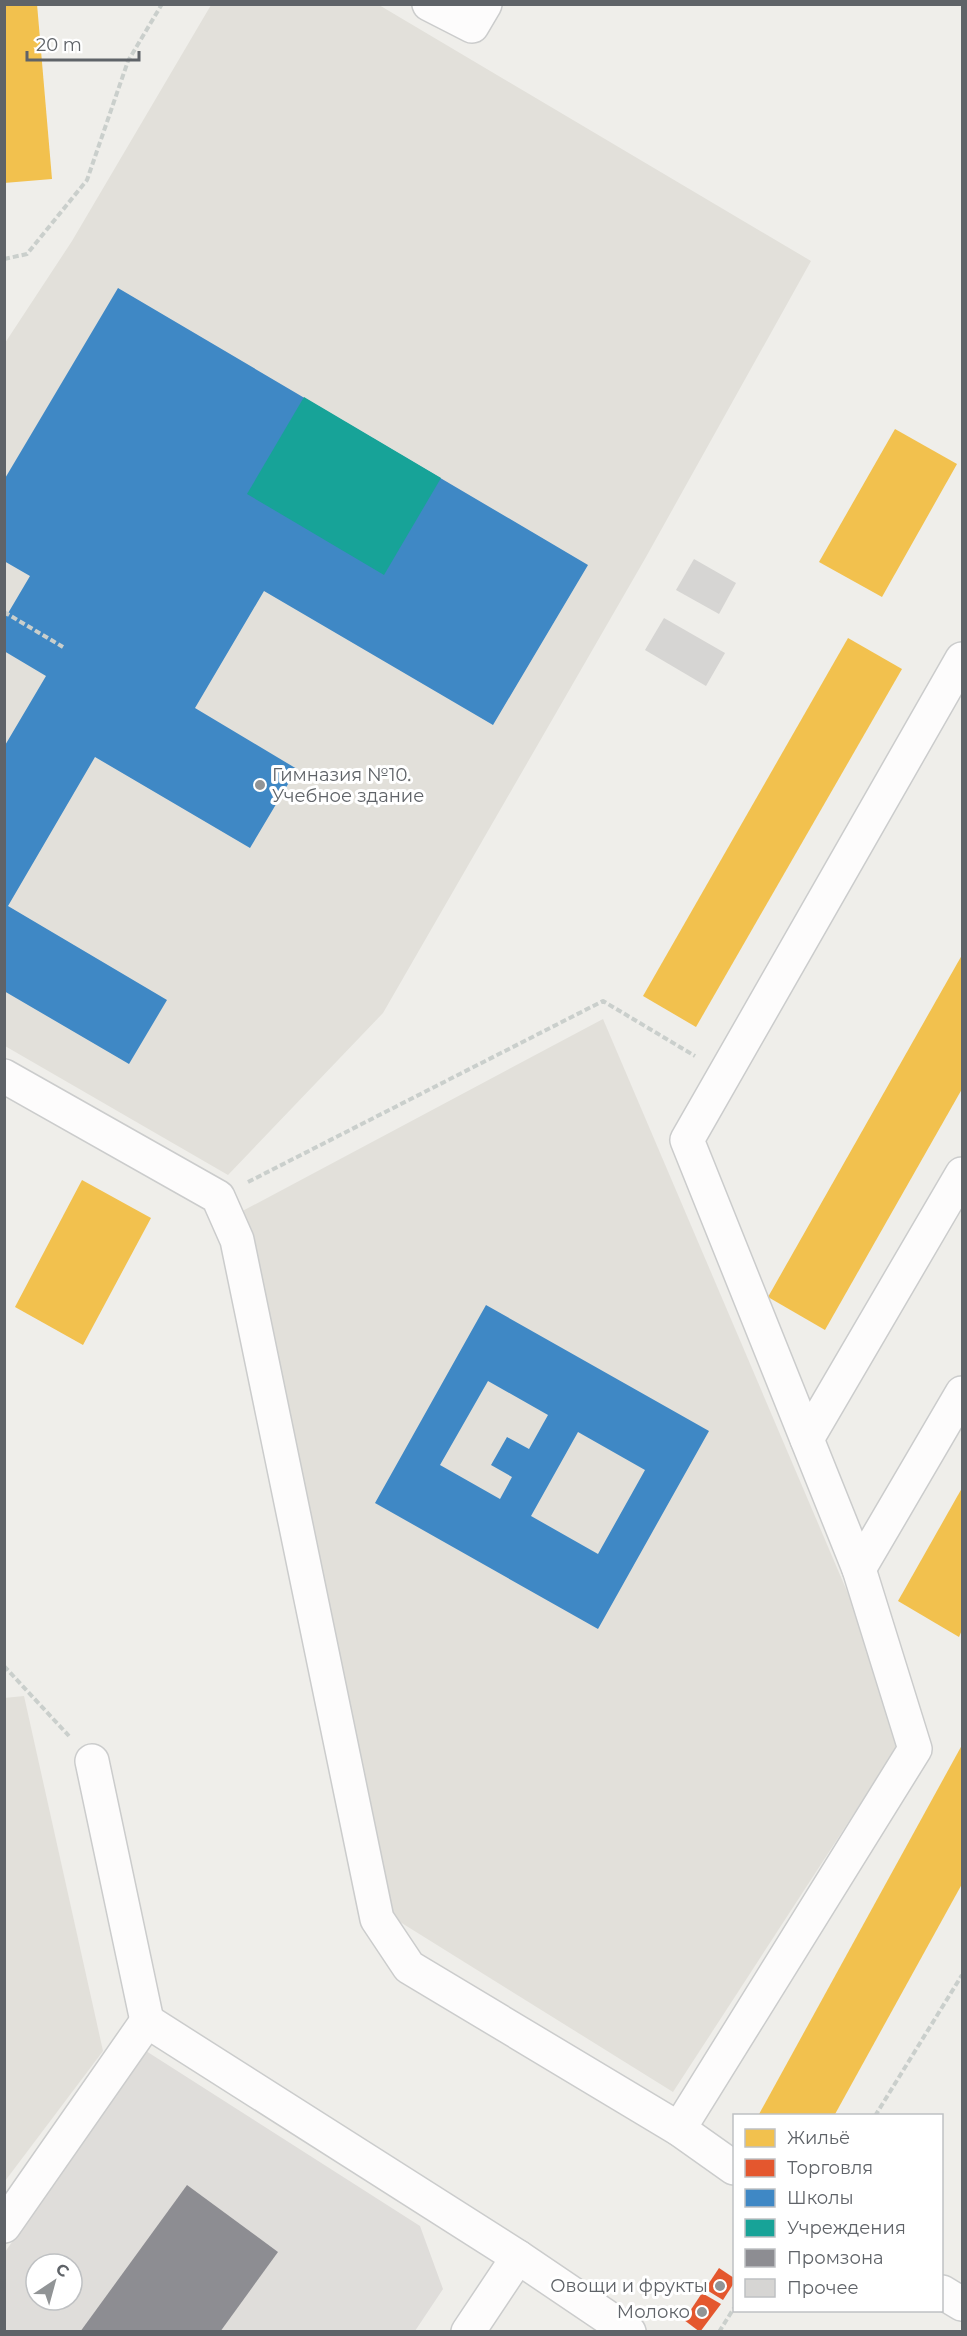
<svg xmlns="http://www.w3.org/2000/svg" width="967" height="2336" font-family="Montserrat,sans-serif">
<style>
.industrial{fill:#dfddda;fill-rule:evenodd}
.education{fill:#e2e0da}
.homes{fill:#f2c14e}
.shops{fill:#e4572e}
.schools{fill:#3f88c5;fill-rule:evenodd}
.public{fill:#17a398}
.industry{fill:#8d8d92}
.building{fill:#d6d5d3}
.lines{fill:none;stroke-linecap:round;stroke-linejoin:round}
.minor-casing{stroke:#cbcccc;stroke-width:36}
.path{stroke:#cacfcc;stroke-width:4;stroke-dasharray:6 3;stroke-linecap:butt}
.minor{stroke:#fdfcfc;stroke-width:33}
.poi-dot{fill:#919496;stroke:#fff;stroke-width:2}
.labels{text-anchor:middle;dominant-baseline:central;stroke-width:6;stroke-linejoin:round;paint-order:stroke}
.poi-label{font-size:18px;fill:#5f6368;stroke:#fff;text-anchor:end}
</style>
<rect width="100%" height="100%" fill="#efeeea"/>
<path class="industrial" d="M 146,2051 L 420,2226 L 443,2289 L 415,2331 L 5,2332 L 5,2252 ZM 36,2264 L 72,2264 L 72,2300 L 36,2300 Z"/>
<g class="education">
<polygon points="211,5 379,5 811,261 646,557 383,1013 228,1175 5,1046 5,343 72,241"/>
<polygon points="603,1019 907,1732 673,2092 376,1907 235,1215"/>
<polygon points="24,1696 103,2051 5,2181 4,1698"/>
</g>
<g class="homes">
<polygon points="4,4 37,4 52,179 4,183"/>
<polygon points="895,429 957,464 882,597 819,562"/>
<polygon points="848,638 902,669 696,1027 643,996"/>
<polygon points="962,955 962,1089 825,1330 768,1297"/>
<polygon points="82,1180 151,1218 83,1345 15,1307"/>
<polygon points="962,1488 962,1630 959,1637 898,1601"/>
<polygon points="962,1745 962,1884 834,2116 758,2116"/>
</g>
<g class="shops">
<polygon points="719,2268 734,2278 734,2283 723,2300 705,2289"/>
<polygon points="702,2293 721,2304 700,2332 684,2320"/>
</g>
<g class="schools">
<polygon points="118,288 588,565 493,725 264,591 195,708 297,769 250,848 95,757 8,906 167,1000 129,1064 4,991 4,747 46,676 4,651 4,620 30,576 4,561 4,480"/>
<path d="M 486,1305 L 709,1431 L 598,1629 L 375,1503 ZM 488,1381 L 548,1415 L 529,1449 L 507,1437 L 491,1465 L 512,1477 L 500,1499 L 440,1465 ZM 578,1432 L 645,1470 L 598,1554 L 531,1516 Z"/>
</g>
<polygon class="public" points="304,397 441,478 384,575 247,494"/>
<polygon class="industry" points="187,2185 278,2252 220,2332 80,2332"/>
<g class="building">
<polygon points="694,559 736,583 719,614 676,590"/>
<polygon points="664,618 725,653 706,686 645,650"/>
</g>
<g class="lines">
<defs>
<g id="minor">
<polyline points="429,4 472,26 485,4"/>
<polyline points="4,1076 218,1197 237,1240 377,1919 409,1967 679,2129 734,2168"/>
<polyline points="807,1439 962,1174"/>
<polyline points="859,1569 962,1393"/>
<polyline points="92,1761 147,2021"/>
<polyline points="679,2129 915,1749 859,1569 687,1140 962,659"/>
<polyline points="4,2226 147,2021 518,2257"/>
<polyline points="942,2292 962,2304"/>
<polyline points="468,2332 518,2257 629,2332"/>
</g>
</defs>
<use href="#minor" class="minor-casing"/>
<g class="path">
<polyline points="4,259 27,254 87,180 128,61 162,4"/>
<polyline points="4,612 63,647"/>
<polyline points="248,1182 603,1001 695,1056"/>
<polyline points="4,1666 69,1736"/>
<polyline points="875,2116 962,1975"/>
<polyline points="719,2332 734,2308"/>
</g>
<use href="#minor" class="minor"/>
</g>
<g class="poi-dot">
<circle cx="260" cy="785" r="6"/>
<circle cx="720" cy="2286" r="6"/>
<circle cx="702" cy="2312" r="6"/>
</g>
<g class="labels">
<g class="poi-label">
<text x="272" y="775" text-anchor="start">Гимназия №10.<tspan x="272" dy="21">Учебное здание</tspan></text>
<text x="708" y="2286">Овощи и фрукты</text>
<text x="690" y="2312">Молоко</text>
</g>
</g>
<rect width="967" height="2336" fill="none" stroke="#5f6368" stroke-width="12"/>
<rect x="733" y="2114" width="210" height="198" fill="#ffffff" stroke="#bfc1c3" stroke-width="1.5"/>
<rect x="745" y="2129" width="30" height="18" fill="#f2c14e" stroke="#bfc1c3" stroke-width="1.5"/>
<text x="787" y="2144" font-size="18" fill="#5f6368">Жильё</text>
<rect x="745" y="2159" width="30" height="18" fill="#e4572e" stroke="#bfc1c3" stroke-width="1.5"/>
<text x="787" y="2174" font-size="18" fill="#5f6368">Торговля</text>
<rect x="745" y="2189" width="30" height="18" fill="#3f88c5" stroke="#bfc1c3" stroke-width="1.5"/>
<text x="787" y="2204" font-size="18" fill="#5f6368">Школы</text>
<rect x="745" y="2219" width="30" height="18" fill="#17a398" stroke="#bfc1c3" stroke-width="1.5"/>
<text x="787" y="2234" font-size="18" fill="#5f6368">Учреждения</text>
<rect x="745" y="2249" width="30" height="18" fill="#8d8d92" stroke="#bfc1c3" stroke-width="1.5"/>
<text x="787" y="2264" font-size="18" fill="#5f6368">Промзона</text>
<rect x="745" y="2279" width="30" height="18" fill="#d6d5d3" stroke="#bfc1c3" stroke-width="1.5"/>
<text x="787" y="2294" font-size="18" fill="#5f6368">Прочее</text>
<g transform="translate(54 2282) rotate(36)"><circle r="28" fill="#ffffff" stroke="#bfc1c3" stroke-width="1.5"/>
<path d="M0-4.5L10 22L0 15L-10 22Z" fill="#919496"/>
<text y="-9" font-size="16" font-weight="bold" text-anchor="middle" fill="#5f6368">С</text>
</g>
<path d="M27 51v9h112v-9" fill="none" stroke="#5f6368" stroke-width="3"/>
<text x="36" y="51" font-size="18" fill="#5f6368" stroke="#ffffff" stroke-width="4.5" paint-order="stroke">20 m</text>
</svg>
